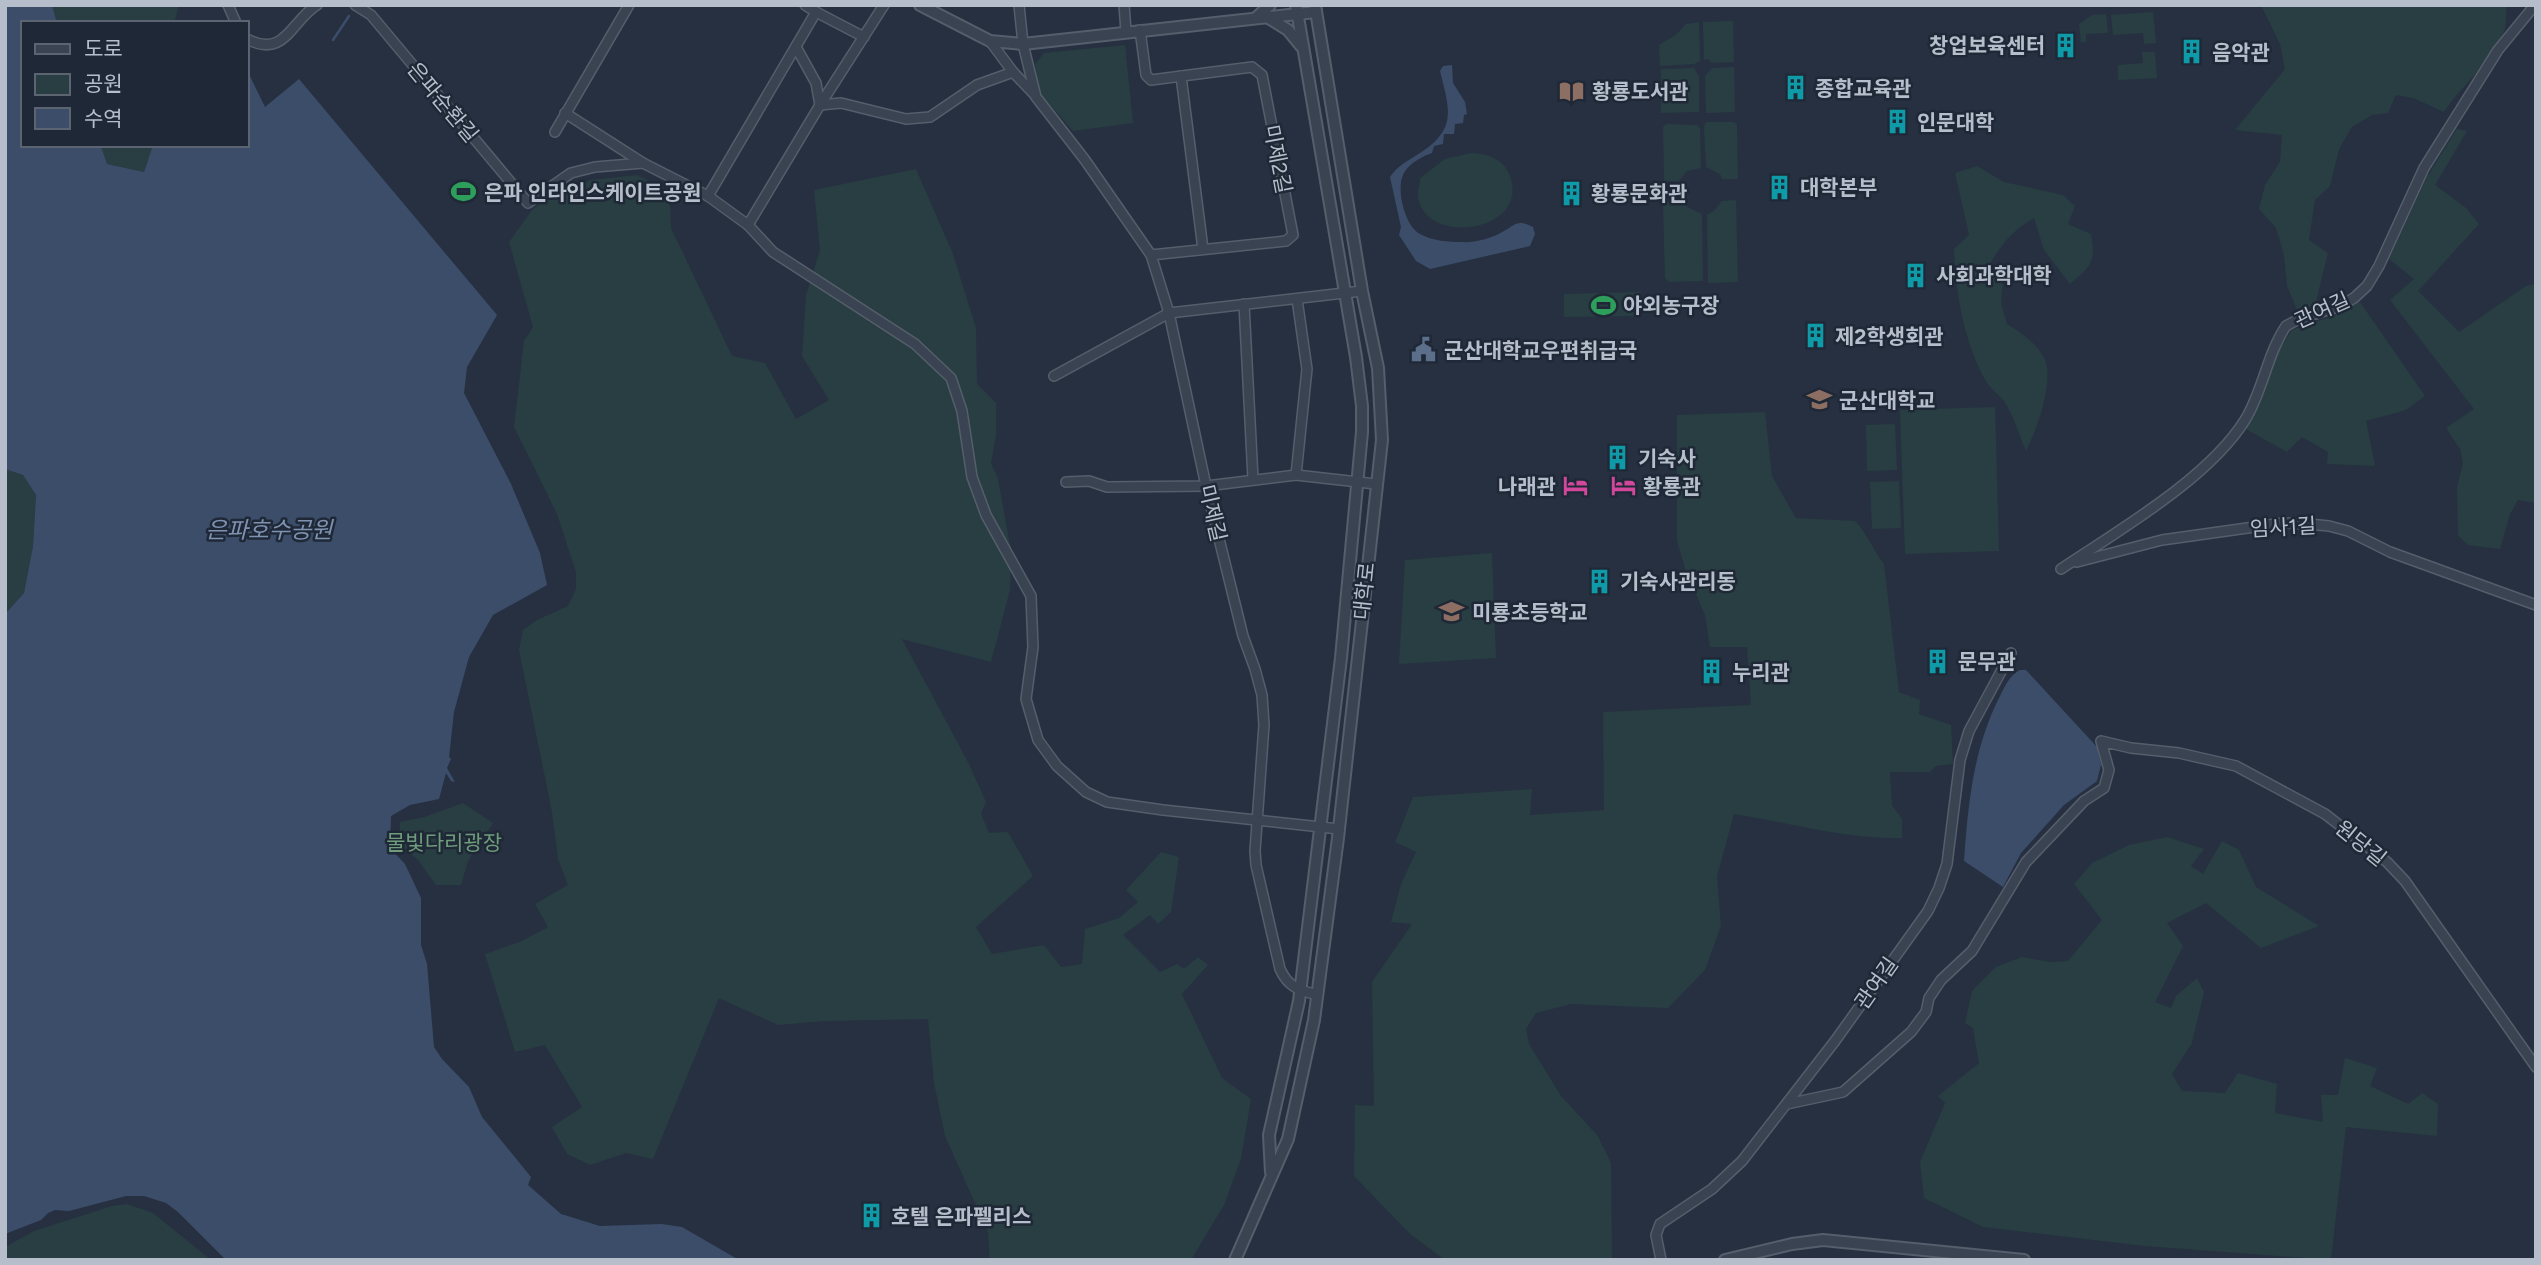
<svg xmlns="http://www.w3.org/2000/svg" width="2541" height="1265" font-family="Figtree,'Noto Sans KR',sans-serif">
<style>
.green{fill:#283e42}
.water{fill:#3c4d6a}
.lines{fill:none;stroke-linecap:round;stroke-linejoin:round}
.stream{stroke:#3c4d6a;stroke-width:2.5}
.minor-casing{stroke:#555e6b;stroke-width:12}
.tertiary-casing{stroke:#555e6b;stroke-width:14}
.minor{stroke:#3a4351;stroke-width:9}
.tertiary{stroke:#3a4351;stroke-width:10}
.labels{text-anchor:middle;dominant-baseline:central;stroke-width:5;stroke-linejoin:round;paint-order:stroke}
.poi-label{font-size:21px;font-weight:bold;fill:#b7becb;stroke:#1f2836;text-anchor:start}
.street-label{font-size:21px;fill:#b7becb;stroke:#1f2836}
.park-label{font-size:21px;fill:#6f9c7b;stroke:#1f2836}
.water-label{font-size:23px;font-style:italic;fill:#7f92b2;stroke:#1f2836}
</style>
<rect width="100%" height="100%" fill="#263041"/>
<g class="green">
<polygon points="52,5 179,5 174,23 57,23"/>
<path d="M 2261,5 L 2507,5 C 2505,14 2507,25 2504,32 C 2492,62 2461,86 2444,112 L 2413,98 L 2396,95 L 2388,113 L 2372,115 L 2352,127 L 2339,149 L 2330,186 L 2315,200 L 2309,240 L 2328,253 L 2315,306 L 2297,310 L 2287,286 L 2284,255 L 2276,228 L 2259,209 L 2265,185 L 2280,162 L 2282,135 L 2235,130 L 2285,69 L 2280,44 Z"/>
<polygon points="2153,12 2156,43 2144,44 2143,33 2113,35 2111,15"/>
<polygon points="2106,14 2108,33 2086,34 2086,42 2081,42 2079,24 2092,15"/>
<polygon points="1733,21 1734,62 1711,63 1708,59 1704,60 1703,22"/>
<polygon points="1699,22 1700,61 1694,64 1660,66 1659,45 1677,34 1686,24"/>
<polygon points="1125,45 1133,123 1073,131 1039,92 1035,64 1044,53"/>
<polygon points="2142,52 2154,52 2155,54 2157,78 2118,80 2118,65 2143,63"/>
<polygon points="1734,67 1735,112 1706,113 1705,76 1712,68"/>
<polygon points="1694,68 1699,77 1699,112 1661,113 1661,69"/>
<polygon points="1706,122 1734,122 1737,125 1738,179 1722,179 1720,174 1706,167 1704,126"/>
<polygon points="1666,124 1697,125 1700,128 1701,168 1687,171 1679,181 1664,181 1663,127"/>
<polygon points="2457,129 2467,131 2435,185 2466,208 2479,224 2418,291 2459,332 2526,286 2536,284 2536,503 2518,500 2510,514 2500,549 2468,545 2458,535 2457,487 2463,463 2460,449 2446,428 2474,409 2390,300 2414,279 2389,259 2427,177"/>
<polygon points="98,145 153,145 144,172 107,164 102,149"/>
<path d="M 1471,153 C 1489,154 1504,159 1510,176 C 1531,234 1420,247 1418,194 C 1418,189 1420,183 1420,178 L 1445,159 Z"/>
<path d="M 1977,166 L 2004,182 L 2063,195 L 2075,206 L 2068,224 L 2091,234 C 2096,263 2091,266 2070,284 L 2044,250 L 2034,218 C 2015,229 2002,243 1991,262 L 2003,279 L 2001,303 L 2007,324 C 2022,333 2044,348 2047,367 C 2050,393 2037,429 2026,451 C 2019,434 2014,417 2004,401 C 1997,393 1987,386 1983,376 C 1963,336 1956,294 1954,249 L 1969,235 L 1955,173 Z"/>
<polygon points="916,169 953,254 976,328 977,384 996,403 996,436 991,463 998,479 1011,551 1010,590 991,662 902,639 969,764 986,802 981,814 989,833 1008,832 1033,876 976,927 992,954 1044,945 1061,967 1082,964 1085,929 1119,918 1138,902 1126,890 1161,852 1179,857 1171,912 1158,924 1150,915 1123,935 1160,972 1177,964 1184,969 1198,957 1208,965 1182,994 1222,1078 1251,1099 1241,1159 1224,1205 1191,1260 990,1260 988,1232 945,1136 934,1083 928,1019 825,1021 778,1025 719,998 653,1159 626,1153 590,1165 567,1154 552,1127 582,1107 545,1045 515,1052 485,954 522,941 548,927 535,904 568,885 558,859 552,812 519,650 523,630 537,620 568,606 576,589 576,572 557,514 514,427 524,341 533,327 509,242 532,210 547,198 591,180 637,175 661,187 670,202 671,228 732,356 765,363 796,419 829,400 802,356 806,295 820,250 814,190"/>
<polygon points="1682,200 1687,207 1702,214 1703,281 1669,282 1665,278 1663,206 1666,202"/>
<polygon points="1736,200 1738,282 1708,283 1707,215 1714,211 1722,201"/>
<polygon points="1641,292 1641,316 1564,317 1564,294"/>
<polygon points="2360,302 2425,396 2406,410 2366,421 2375,466 2327,464 2328,452 2302,437 2287,452 2244,428 2282,345 2292,330 2328,318"/>
<polygon points="1995,407 1999,551 1905,554 1900,410"/>
<path d="M 1765,412 L 1772,476 L 1796,518 L 1855,521 C 1867,533 1873,550 1884,564 L 1899,692 L 1920,700 L 1919,714 L 1951,725 L 1953,764 L 1936,766 L 1930,772 L 1890,772 L 1892,805 L 1902,819 L 1902,838 C 1843,839 1792,823 1734,814 L 1717,876 L 1721,926 L 1705,970 L 1668,1008 L 1571,1004 L 1536,1013 L 1526,1029 L 1529,1044 L 1561,1096 L 1597,1135 L 1611,1163 L 1612,1260 L 1445,1260 L 1410,1234 L 1354,1176 L 1355,1105 L 1374,1106 L 1372,982 L 1412,924 L 1391,922 L 1401,884 L 1416,852 L 1395,842 L 1413,797 L 1532,789 L 1530,815 L 1604,810 L 1603,712 L 1751,705 L 1747,647 L 1710,647 L 1705,615 L 1685,568 L 1677,541 L 1677,415 Z"/>
<polygon points="1895,424 1897,470 1867,471 1866,425"/>
<polygon points="5,469 23,475 36,495 33,546 24,593 5,614"/>
<polygon points="1899,481 1901,528 1872,529 1870,482"/>
<polygon points="1492,553 1496,658 1399,664 1405,560"/>
<polygon points="463,803 493,823 468,861 461,885 436,885 419,861 399,843 400,822 424,817"/>
<polygon points="2167,837 2204,849 2191,866 2203,874 2222,841 2239,850 2256,887 2319,926 2261,948 2206,903 2167,923 2183,946 2155,1002 2171,1008 2176,996 2197,978 2204,992 2192,1043 2172,1074 2182,1091 2225,1093 2238,1073 2277,1084 2275,1113 2323,1122 2321,1095 2338,1095 2345,1058 2377,1068 2370,1086 2408,1104 2422,1093 2438,1104 2437,1136 2346,1127 2331,1260 2145,1246 1983,1227 1924,1198 1920,1162 1945,1103 1938,1096 1979,1063 1973,1028 1965,1023 1972,991 1996,967 2022,957 2050,962 2068,961 2102,920 2074,884 2092,863 2129,845"/>
<polygon points="127,1204 153,1213 211,1260 5,1260 5,1247 34,1231 112,1206"/>
</g>
<g class="water">
<polygon points="5,5 52,5 57,23 23,23 23,145 98,145 102,149 107,164 144,172 153,145 247,145 247,70 265,107 299,79 497,315 467,367 464,393 511,484 540,553 547,585 493,615 469,657 454,712 449,757 451,759 447,768 455,782 451,781 446,773 439,799 410,805 391,816 390,848 405,864 421,898 421,945 427,964 434,1047 442,1059 469,1087 482,1117 531,1177 528,1185 561,1214 600,1226 662,1224 682,1227 739,1260 226,1260 178,1212 166,1203 144,1196 126,1196 69,1211 55,1210 48,1213 41,1220 5,1234 5,614 24,593 33,546 36,495 23,475 5,469"/>
<path d="M 1452,65 L 1453,83 L 1465,102 L 1467,114 L 1464,115 L 1463,123 L 1455,124 L 1454,134 L 1444,134 L 1443,144 L 1434,146 L 1432,153 C 1422,156 1407,165 1403,175 C 1396,190 1405,226 1420,234 C 1432,241 1449,242 1462,242 C 1475,243 1493,238 1504,231 C 1516,224 1517,219 1533,227 L 1535,234 L 1530,246 L 1430,269 L 1416,261 L 1399,235 L 1401,227 L 1390,177 C 1398,165 1408,161 1420,153 C 1458,129 1449,108 1440,71 L 1443,66 Z"/>
<path d="M 2020,670 L 2026,670 L 2097,747 L 2101,765 L 2097,781 L 2064,805 L 2021,853 L 2003,887 L 1964,861 C 1968,805 1973,751 1998,700 C 2004,689 2008,676 2020,670 Z"/>
</g>
<g class="lines">
<polyline class="stream" points="333,40 349,16"/>
<defs>
<g id="minor">
<polyline points="228,5 236,23"/>
<polyline points="355,5 371,15 528,203 571,173 595,167 643,163"/>
<path d="M 1019,5 L 1023,44 L 1036,97 L 1085,160 L 1151,255 L 1169,313 L 1206,486 L 1243,636 L 1255,669 L 1262,695 L 1264,725 L 1255,851 L 1256,865 L 1280,969 C 1288,987 1299,990 1317,995"/>
<polyline points="1124,5 1126,31"/>
<polyline points="816,12 864,37"/>
<polyline points="1140,30 1146,75 1151,80 1252,67 1262,75 1293,235 1286,241 1151,255"/>
<path d="M 247,39 C 285,59 291,21 317,5"/>
<polyline points="1013,72 1035,95"/>
<polyline points="1181,76 1203,249"/>
<polyline points="820,105 841,103 906,119 930,117 977,85 1013,72 990,41"/>
<polyline points="820,105 884,5"/>
<polyline points="565,113 643,163 708,196 748,225 773,252 915,344 951,378 962,411 972,477 986,515 1031,596 1033,647 1026,699 1038,740 1057,766 1086,792 1107,802 1163,810 1339,829"/>
<polyline points="555,132 629,5"/>
<polyline points="708,196 816,12 805,5"/>
<polyline points="748,225 820,105 816,83 796,47"/>
<polyline points="1244,304 1253,479"/>
<polyline points="1054,376 1169,313 1362,291"/>
<polyline points="1296,475 1307,369 1297,299"/>
<polyline points="1066,482 1089,481 1107,487 1206,486 1296,475 1376,484"/>
<polyline points="2077,562 2162,540 2283,523 2309,524 2329,526 2348,531 2390,552 2536,605"/>
<path d="M 2061,569 C 2119,530 2208,479 2245,420 C 2263,391 2267,354 2286,326 L 2297,320 L 2340,306 L 2354,298 L 2367,286 L 2379,266 L 2424,168 L 2498,50 L 2535,5"/>
<polyline points="1787,1104 1843,1092 1911,1032 1926,1012 1929,998 1941,980 1972,951 2026,862 2084,801 2104,788 2109,770 2101,741 2131,748 2179,753 2236,766 2325,814 2387,862 2405,881 2536,1067"/>
<polyline points="1661,1260 1656,1235 1660,1224 1712,1189 1742,1161 1835,1041 1928,911 1939,888 1947,864 1960,760 1969,731 2011,653"/>
</g>
<g id="tertiary">
<polyline points="920,5 990,41 1023,44 1316,12"/>
<polyline points="1267,17 1288,30 1301,46"/>
<polyline points="1256,18 1270,5"/>
<polyline points="1271,1172 1269,1135 1299,1001 1341,658 1362,432 1362,406 1356,357 1296,5"/>
<polyline points="1235,1260 1288,1139 1314,1020 1338,838 1382,440 1378,368 1362,291 1315,5"/>
<polyline points="1725,1260 1792,1244 1823,1240 2024,1260"/>
</g>
</defs>
<use href="#minor" class="minor-casing"/>
<use href="#tertiary" class="tertiary-casing"/>
<use href="#minor" class="minor"/>
<use href="#tertiary" class="tertiary"/>
</g>
<defs>
<symbol id="building-bare" viewBox="-9 -9 18 18"><path d="M-4-6H4V6H1V3H-1V6H-4ZM-2.5-4.3h1.7v1.8h-1.7ZM.8-4.3h1.7v1.8H.8ZM-2.5-1h1.7V.8h-1.7ZM.8-1h1.7V.8H.8Z" fill="#0f9aa8" stroke="#1f2836" stroke-width="2.5" paint-order="stroke"/></symbol>
<symbol id="library-bare" viewBox="-9 -9 18 18"><path d="M-6-4Q-3-5.5-.7-3.5V5Q-3 3-6 4ZM6-4Q3-5.5 .7-3.5V5Q3 3 6 4Z" fill="#8d6e63" stroke="#1f2836" stroke-width="2.5" paint-order="stroke"/></symbol>
<symbol id="stadium-bare" viewBox="-9 -9 18 18"><path d="M0-5a6.5 5 0 1 0 0 10a6.5 5 0 1 0 0-10ZM-3.5-1.8h7v3.6h-7Z" fill="#2e9e5b" stroke="#1f2836" stroke-width="2.5" paint-order="stroke"/></symbol>
<symbol id="civic-bare" viewBox="-9 -9 18 18"><path d="M-.6-6.5H3V-4.5H.6V-3L4-1V1h2V6H-6V1h2V-1L-.6-3ZM-1.2 2.5V6h2.4V2.5Z" fill="#5c6f8a" stroke="#1f2836" stroke-width="2.5" paint-order="stroke"/></symbol>
<symbol id="university-bare" viewBox="-9 -9 18 18"><path d="M0-5L7-2L0 1L-7-2ZM-4 1L0 2.5L4 1V4Q0 6-4 4Z" fill="#8d6e63" stroke="#1f2836" stroke-width="2.5" paint-order="stroke"/></symbol>
<symbol id="hotel-bare" viewBox="-9 -9 18 18"><path d="M-6-4.5h1.5V1H6V5H4.5V3h-9V5H-6ZM-4 0a1.8 1.8 0 1 1 3.6 0ZM.5 0V-2.5h3Q6-2.5 6 0Z" fill="#d1479c" stroke="#1f2836" stroke-width="2.5" paint-order="stroke"/></symbol>
<symbol id="school-bare" viewBox="-9 -9 18 18"><path d="M0-5L7-2L0 1L-7-2ZM-4 1L0 2.5L4 1V4Q0 6-4 4Z" fill="#8d6e63" stroke="#1f2836" stroke-width="2.5" paint-order="stroke"/></symbol>
</defs>
<g fill-rule="evenodd">
<use href="#building-bare" x="2048" y="28" width="35" height="35"/>
<use href="#building-bare" x="2174" y="34" width="35" height="35"/>
<use href="#building-bare" x="1778" y="70" width="35" height="35"/>
<use href="#library-bare" x="1554" y="74" width="35" height="35"/>
<use href="#building-bare" x="1880" y="104" width="35" height="35"/>
<use href="#building-bare" x="1762" y="170" width="35" height="35"/>
<use href="#stadium-bare" x="446" y="174" width="35" height="35"/>
<use href="#building-bare" x="1554" y="176" width="35" height="35"/>
<use href="#building-bare" x="1898" y="258" width="35" height="35"/>
<use href="#stadium-bare" x="1586" y="288" width="35" height="35"/>
<use href="#building-bare" x="1798" y="318" width="35" height="35"/>
<use href="#civic-bare" x="1406" y="332" width="35" height="35"/>
<use href="#university-bare" x="1802" y="382" width="35" height="35"/>
<use href="#building-bare" x="1600" y="440" width="35" height="35"/>
<use href="#hotel-bare" x="1558" y="468" width="35" height="35"/>
<use href="#hotel-bare" x="1606" y="468" width="35" height="35"/>
<use href="#building-bare" x="1582" y="564" width="35" height="35"/>
<use href="#school-bare" x="1434" y="594" width="35" height="35"/>
<use href="#building-bare" x="1920" y="644" width="35" height="35"/>
<use href="#building-bare" x="1694" y="654" width="35" height="35"/>
<use href="#building-bare" x="854" y="1198" width="35" height="35"/>
</g>
<g class="labels">
<g class="poi-label">
<text x="2045" y="45" text-anchor="end">창업보육센터</text>
<text x="2212" y="52">음악관</text>
<text x="1815" y="88">종합교육관</text>
<text x="1592" y="91">황룡도서관</text>
<text x="1917" y="122">인문대학</text>
<text x="1800" y="187">대학본부</text>
<text x="484" y="192">은파 인라인스케이트공원</text>
<text x="1591" y="193">황룡문화관</text>
<text x="1936" y="275">사회과학대학</text>
<text x="1623" y="305">야외농구장</text>
<text x="1835" y="336">제2학생회관</text>
<text x="1444" y="350">군산대학교우편취급국</text>
<text x="1839" y="400">군산대학교</text>
<text x="1638" y="458">기숙사</text>
<text x="1556" y="486" text-anchor="end">나래관</text>
<text x="1643" y="486">황룡관</text>
<text x="1620" y="581">기숙사관리동</text>
<text x="1472" y="612">미룡초등학교</text>
<text x="1958" y="661">문무관</text>
<text x="1732" y="672">누리관</text>
<text x="891" y="1216">호텔 은파펠리스</text>
</g>
<g class="street-label">
<text transform="translate(443 102) rotate(50)">은파순환길</text>
<text transform="translate(1278 159) rotate(79)">미제2길</text>
<text transform="translate(2322 310) rotate(-24)">관여길</text>
<text transform="translate(1213 513) rotate(77)">미제길</text>
<text transform="translate(2283 527) rotate(-3)">임사1길</text>
<text transform="translate(1364 591) rotate(-84)">대학로</text>
<text transform="translate(2361 843) rotate(39)">원당길</text>
<text transform="translate(1876 983) rotate(-55)">관여길</text>
</g>
<g class="park-label">
<text x="444" y="842">물빛다리광장</text>
</g>
<g class="water-label">
<text x="269" y="530">은파호수공원</text>
</g>
</g>
<rect width="2541" height="1265" fill="none" stroke="#b7becb" stroke-width="14"/>
<rect x="21" y="21" width="228" height="126" fill="#1f2836" stroke="#5c6472" stroke-width="2"/>
<rect x="35" y="44" width="35" height="10" fill="#3a4351" stroke="#5c6472" stroke-width="2"/>
<text x="84" y="56" font-size="21" fill="#b7becb">도로</text>
<rect x="35" y="74" width="35" height="21" fill="#283e42" stroke="#5c6472" stroke-width="2"/>
<text x="84" y="91" font-size="21" fill="#b7becb">공원</text>
<rect x="35" y="108" width="35" height="21" fill="#3c4d6a" stroke="#5c6472" stroke-width="2"/>
<text x="84" y="126" font-size="21" fill="#b7becb">수역</text>
</svg>
